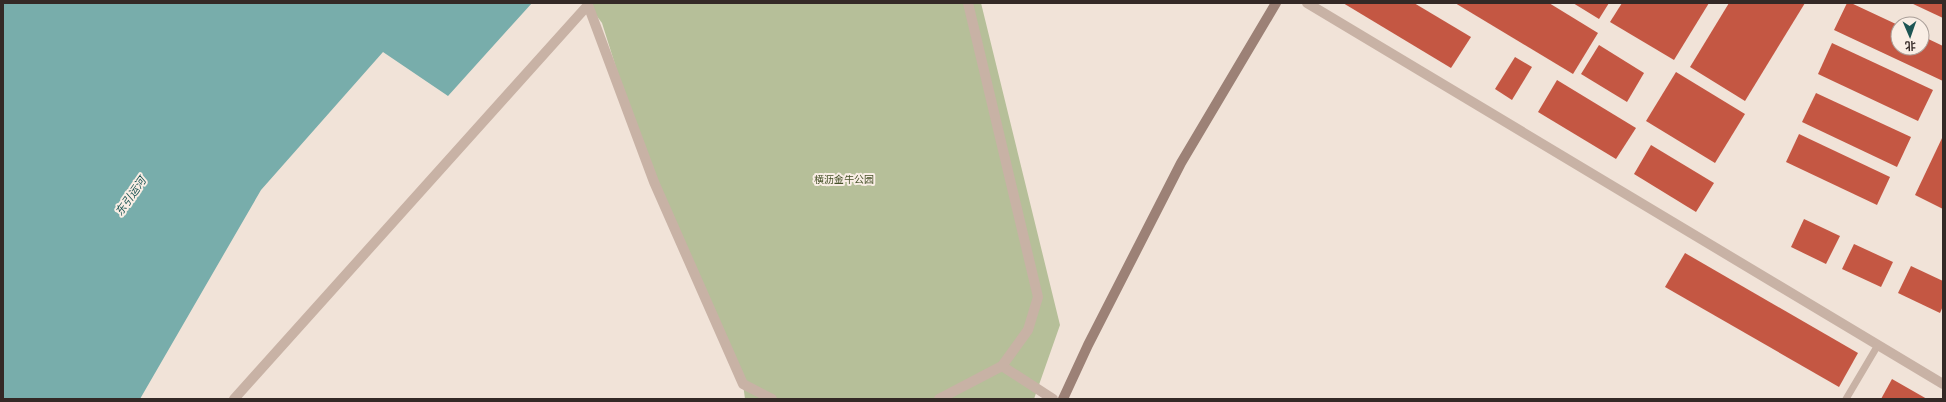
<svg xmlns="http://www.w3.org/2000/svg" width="1946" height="402" font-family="Lato,'Noto Sans SC',sans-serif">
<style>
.green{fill:#b6bf99}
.water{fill:#78adab}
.building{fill:#c45743}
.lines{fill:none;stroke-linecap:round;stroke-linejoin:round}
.lane{stroke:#c8b2a5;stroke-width:7}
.street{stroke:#c8b2a5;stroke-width:10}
.secondary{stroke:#9c8176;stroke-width:10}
.labels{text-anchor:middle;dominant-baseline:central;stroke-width:4;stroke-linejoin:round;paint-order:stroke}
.park-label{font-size:10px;fill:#47522a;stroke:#f9eee5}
.water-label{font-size:11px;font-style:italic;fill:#1d5554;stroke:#f9eee5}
</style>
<rect width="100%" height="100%" fill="#f1e3d8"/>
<polygon class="green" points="587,3 981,3 1060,325 1034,399 745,399 743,384 641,147 602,23"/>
<polygon class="water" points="3,3 532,3 448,96 383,52 261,190 140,399 3,399"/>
<g class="building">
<polygon points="1343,3 1414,3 1471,37 1451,68"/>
<polygon points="1455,3 1549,3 1598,33 1573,74"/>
<polygon points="1573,3 1609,3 1599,19"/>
<polygon points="1622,3 1709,3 1674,60 1610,22"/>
<polygon points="1729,3 1805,3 1745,101 1690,67"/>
<polygon points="1847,3 1851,3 1898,25 1898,48 1922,48 1922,36 1943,46 1943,81 1834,30"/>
<polygon points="1911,3 1943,3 1943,18"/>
<polygon points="1832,43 1933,90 1918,121 1818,74"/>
<polygon points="1599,45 1644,73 1627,102 1581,74"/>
<polygon points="1515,57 1532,67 1512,100 1495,89"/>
<polygon points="1676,72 1745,114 1715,163 1646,121"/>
<polygon points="1557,80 1636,128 1616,159 1538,112"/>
<polygon points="1816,93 1911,137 1897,167 1802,122"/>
<polygon points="1799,134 1890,177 1877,205 1786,162"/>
<polygon points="1943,136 1943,209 1915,195"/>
<polygon points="1651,145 1714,183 1696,212 1634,174"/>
<polygon points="1804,219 1840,236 1826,264 1791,247"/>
<polygon points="1854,244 1893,262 1881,287 1842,269"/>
<polygon points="1685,253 1858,353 1839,387 1665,287"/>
<polygon points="1911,266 1943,281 1943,306 1940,313 1898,293"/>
<polygon points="1892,379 1927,399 1881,399"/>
</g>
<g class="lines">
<polyline class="lane" points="1846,399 1878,345"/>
<g class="street">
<polyline points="1307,3 1943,384"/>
<polyline points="1002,366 1053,399"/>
<polyline points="234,399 588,5 654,182 743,384 772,399"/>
<polyline points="939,399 1002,366 1028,330 1038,297 968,3"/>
</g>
<polyline class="secondary" points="1063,399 1088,345 1181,163 1276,3"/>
</g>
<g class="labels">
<g class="park-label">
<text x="844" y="179">横沥金牛公园</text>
</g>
<g class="water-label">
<text transform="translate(130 196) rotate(-55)">东引运河</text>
</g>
</g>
<rect width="1946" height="402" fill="none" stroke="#342926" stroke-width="8"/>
<g transform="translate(1910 36) rotate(178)"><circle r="19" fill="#f9eee5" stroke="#aa9f99"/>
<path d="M0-3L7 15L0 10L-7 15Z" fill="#1d5554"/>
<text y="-6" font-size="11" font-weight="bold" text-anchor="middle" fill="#342926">北</text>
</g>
</svg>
